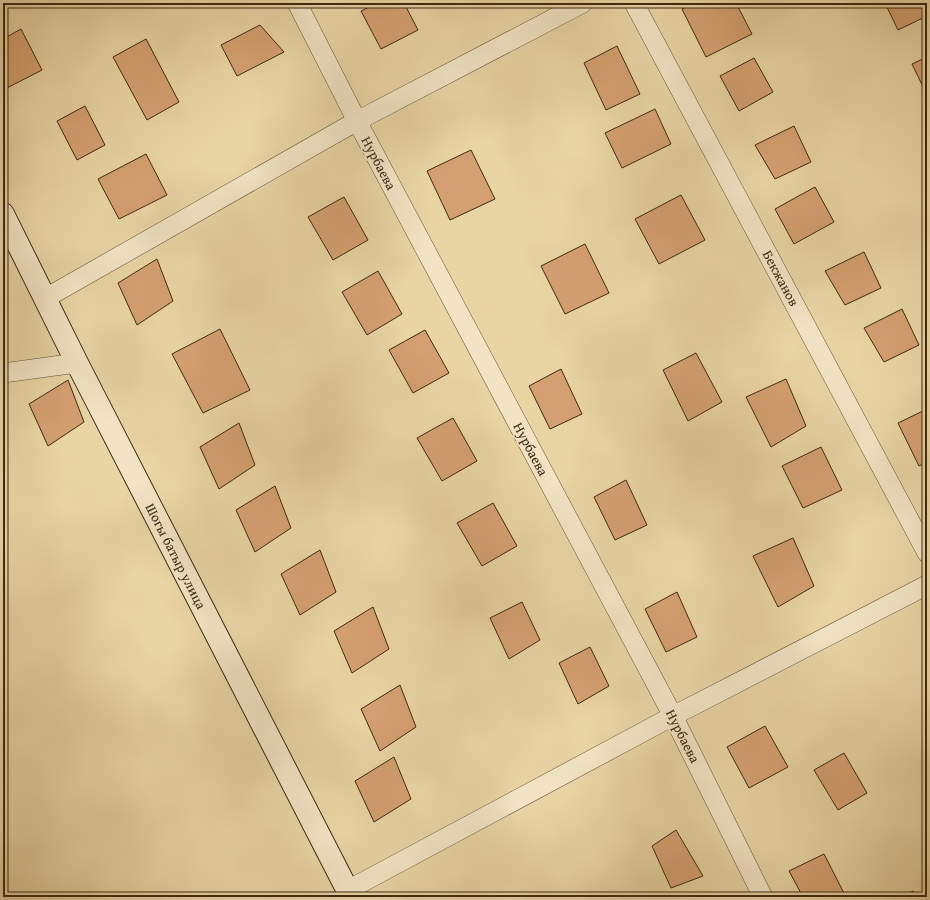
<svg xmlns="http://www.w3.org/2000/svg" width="930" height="900" font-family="'Gentium Book Plus',serif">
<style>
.building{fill:#d5a071;stroke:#3c2a12}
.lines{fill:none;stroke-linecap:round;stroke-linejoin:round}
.street-casing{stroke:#675436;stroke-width:20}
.secondary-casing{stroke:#3c2a12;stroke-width:24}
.street{stroke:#f1e3c4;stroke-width:19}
.secondary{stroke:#f1e3c4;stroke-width:22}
.labels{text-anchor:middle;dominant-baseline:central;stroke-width:3.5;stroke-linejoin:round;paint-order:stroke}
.street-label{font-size:14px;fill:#3c2a12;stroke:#f1e3c4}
</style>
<rect width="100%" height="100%" fill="#e9d4a4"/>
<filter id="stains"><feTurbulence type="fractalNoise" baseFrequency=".005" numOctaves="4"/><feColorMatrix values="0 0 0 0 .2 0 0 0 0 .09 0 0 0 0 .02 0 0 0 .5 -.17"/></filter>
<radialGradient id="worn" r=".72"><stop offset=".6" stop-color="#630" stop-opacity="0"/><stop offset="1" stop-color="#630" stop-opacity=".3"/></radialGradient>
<g class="building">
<polygon points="377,3 404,3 418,30 381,49 361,11"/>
<polygon points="694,3 736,3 752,34 706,57 682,9"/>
<polygon points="885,3 927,3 927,16 898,30"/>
<polygon points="260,25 284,52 237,76 221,45"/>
<polygon points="21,29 42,70 3,90 3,39"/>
<polygon points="146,39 179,102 147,120 113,57"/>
<polygon points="617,46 640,94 606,110 584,63"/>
<polygon points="927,57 927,95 912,64"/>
<polygon points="754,58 773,92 739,111 720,76"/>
<polygon points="85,106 105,145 77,160 57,121"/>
<polygon points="655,109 671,144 622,168 605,133"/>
<polygon points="794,126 811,162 775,179 755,145"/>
<polygon points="471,150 495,199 450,220 427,171"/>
<polygon points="146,154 167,195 119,219 98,179"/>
<polygon points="815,187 834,222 794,244 775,209"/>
<polygon points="681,195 705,240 659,264 635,219"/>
<polygon points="344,197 368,240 333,260 308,217"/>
<polygon points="585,244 609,293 565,314 541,266"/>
<polygon points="864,252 881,288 845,305 825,271"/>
<polygon points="157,259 173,301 137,325 118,283"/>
<polygon points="378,271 402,314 367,335 342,292"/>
<polygon points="902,309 919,345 884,362 864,328"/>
<polygon points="220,329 250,390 203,413 172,354"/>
<polygon points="425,330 449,373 413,393 389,350"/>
<polygon points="696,353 722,402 688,421 663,370"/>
<polygon points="561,369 582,414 550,429 529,386"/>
<polygon points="786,379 806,426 771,447 746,397"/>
<polygon points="68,380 84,422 48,446 29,404"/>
<polygon points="927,409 927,462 919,466 898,423"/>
<polygon points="453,418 477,461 442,481 417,438"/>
<polygon points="239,423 255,465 219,489 200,447"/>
<polygon points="821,447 842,490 803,508 782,466"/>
<polygon points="626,480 647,525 615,540 594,497"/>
<polygon points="275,486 291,528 255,552 236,510"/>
<polygon points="493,503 517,546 482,566 457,523"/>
<polygon points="793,538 814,586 778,607 753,556"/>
<polygon points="320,550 336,592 300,615 281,574"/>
<polygon points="677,592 697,637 666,652 645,609"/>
<polygon points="522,602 540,640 509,659 490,618"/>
<polygon points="373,607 389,649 352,673 334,631"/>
<polygon points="590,647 609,686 578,704 559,663"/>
<polygon points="400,685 416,727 380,751 361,709"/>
<polygon points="765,726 788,767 749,788 727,747"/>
<polygon points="844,753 867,793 838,810 814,770"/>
<polygon points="394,757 411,799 374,822 355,781"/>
<polygon points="676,830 703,876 671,888 652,846"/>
<polygon points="824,854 846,897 803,897 789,871"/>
<polygon points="913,891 915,897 901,897"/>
</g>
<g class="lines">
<defs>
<g id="street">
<polyline points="297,3 357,121 673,716 763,897"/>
<polyline points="634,3 927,553"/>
<polyline points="44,299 357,121 583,3"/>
<polyline points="3,373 77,363"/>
<polyline points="348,890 673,716 927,585"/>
</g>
<polyline id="secondary" points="3,214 77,363 351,897"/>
</defs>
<use href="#street" class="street-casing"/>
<use href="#secondary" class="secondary-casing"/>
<use href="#street" class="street"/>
<use href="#secondary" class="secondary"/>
</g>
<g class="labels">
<g class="street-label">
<text transform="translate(379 163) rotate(62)">Нурбаева</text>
<text transform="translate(781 278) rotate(62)">Бекжанов</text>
<text transform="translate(531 449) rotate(62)">Нурбаева</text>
<text transform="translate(176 556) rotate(63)">Шогы батыр улица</text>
<text transform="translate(683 736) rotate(63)">Нурбаева</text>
</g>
</g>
<rect width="930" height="900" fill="none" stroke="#e9d4a4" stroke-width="16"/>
<rect x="4" y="4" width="922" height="892" fill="none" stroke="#3c2a12" stroke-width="2"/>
<rect x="8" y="8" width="914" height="884" fill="none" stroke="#3c2a12"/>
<rect width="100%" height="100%" filter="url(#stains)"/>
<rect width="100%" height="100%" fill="url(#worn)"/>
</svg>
